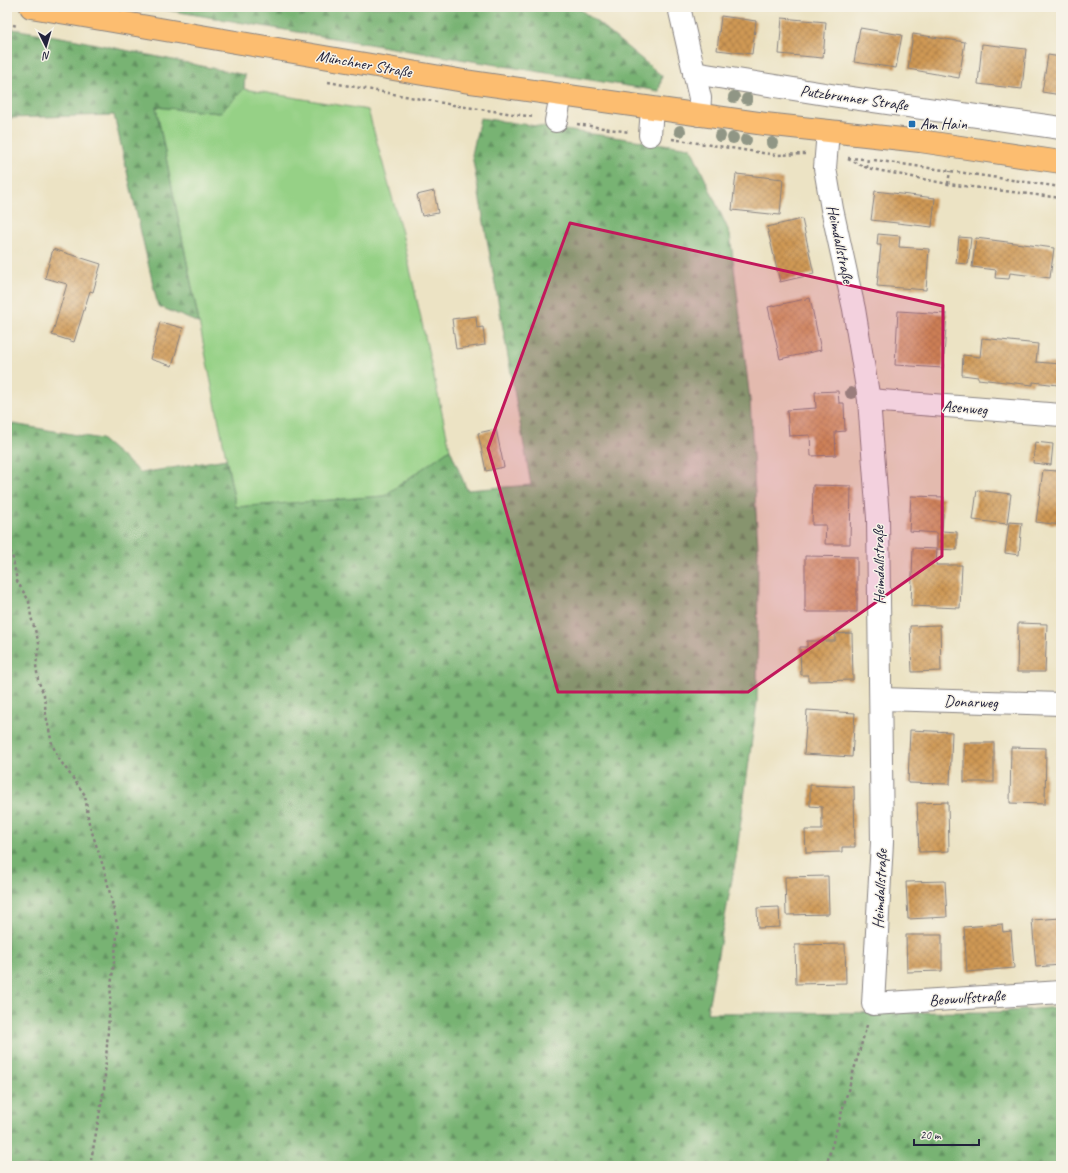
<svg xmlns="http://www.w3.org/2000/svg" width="1068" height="1173" font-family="Caveat,sans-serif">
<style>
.grass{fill:#96d186;stroke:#5c7a60}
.forest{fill:url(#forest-firs);stroke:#4d6a57}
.building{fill:url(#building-cross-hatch)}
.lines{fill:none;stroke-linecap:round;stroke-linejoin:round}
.minor-casing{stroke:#878280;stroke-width:24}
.major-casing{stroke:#878280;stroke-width:24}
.path{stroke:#878280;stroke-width:2.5;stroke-dasharray:3 3;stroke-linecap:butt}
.minor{stroke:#fff;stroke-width:22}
.major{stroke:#fcbd6f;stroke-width:22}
.tree{fill:#909685}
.marked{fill:#c2185b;fill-opacity:0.2;stroke:#c2185b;stroke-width:3;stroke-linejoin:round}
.poi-dot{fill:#1f6fb2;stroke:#f7f3e8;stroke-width:1.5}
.labels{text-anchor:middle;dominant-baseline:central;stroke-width:3;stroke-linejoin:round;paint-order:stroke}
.street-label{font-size:16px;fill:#22223b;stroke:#f7f3e8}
.poi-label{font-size:16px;fill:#22223b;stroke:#f7f3e8;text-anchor:start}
</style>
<defs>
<pattern id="forest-firs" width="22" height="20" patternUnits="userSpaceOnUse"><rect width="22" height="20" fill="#78b373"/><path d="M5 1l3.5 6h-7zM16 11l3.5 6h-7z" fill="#629160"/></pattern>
<pattern id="building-cross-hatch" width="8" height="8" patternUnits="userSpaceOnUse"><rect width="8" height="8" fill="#cf9955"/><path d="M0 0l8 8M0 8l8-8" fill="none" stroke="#a87c48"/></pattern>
</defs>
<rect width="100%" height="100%" fill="#f7f3e8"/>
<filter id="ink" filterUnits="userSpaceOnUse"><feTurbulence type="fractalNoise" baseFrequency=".025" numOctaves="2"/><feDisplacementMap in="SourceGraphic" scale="8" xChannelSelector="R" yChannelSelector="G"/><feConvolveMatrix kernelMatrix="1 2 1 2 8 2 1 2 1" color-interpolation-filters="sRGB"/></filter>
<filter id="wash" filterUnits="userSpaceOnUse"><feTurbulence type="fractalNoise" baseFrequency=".012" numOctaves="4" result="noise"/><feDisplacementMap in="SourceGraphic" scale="16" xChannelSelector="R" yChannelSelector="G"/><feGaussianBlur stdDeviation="0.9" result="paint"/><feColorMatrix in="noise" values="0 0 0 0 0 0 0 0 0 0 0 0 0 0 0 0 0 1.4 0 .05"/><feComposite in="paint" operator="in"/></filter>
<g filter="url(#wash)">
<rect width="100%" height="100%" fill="#ece3c4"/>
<polygon class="grass" points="244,89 368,110 402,233 450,449 384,496 236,507 156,107 220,113"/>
<g class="forest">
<polygon points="149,7 577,7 598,23 662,76 659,91 410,51"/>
<polygon points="7,28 72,39 245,75 244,89 220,113 156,107 199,323 158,306 114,115 7,118"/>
<polygon points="480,118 691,148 730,234 750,400 758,548 757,702 736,858 707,1013 998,1012 1061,1007 1061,1166 7,1166 7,423 101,439 141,473 226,459 236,507 384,496 450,449 467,490 531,485 472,155"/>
</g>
<g id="blocks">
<g class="building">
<polygon points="721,16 756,21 752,54 717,50"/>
<polygon points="782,18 826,22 823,58 779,54"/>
<polygon points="860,28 902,35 896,68 854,62"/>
<polygon points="913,34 965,42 959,78 908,69"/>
<polygon points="982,44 1026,49 1022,89 978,84"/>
<polygon points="1048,55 1061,57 1061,95 1042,92"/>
<polygon points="736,174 783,179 780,215 732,210"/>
<polygon points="434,191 438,213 422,216 417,195"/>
<polygon points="875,191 935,198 932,227 871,220"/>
<polygon points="802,219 814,274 780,282 767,227"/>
<polygon points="878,234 900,236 899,247 929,249 926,290 877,286 881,245 877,245"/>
<polygon points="959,237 971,238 968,264 956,263"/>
<polygon points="976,238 1054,248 1050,278 1010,273 1009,279 995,278 996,270 972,267"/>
<polygon points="53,249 101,264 93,292 90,291 74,342 52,335 67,284 45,278"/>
<polygon points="810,298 821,350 780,359 768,307"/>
<polygon points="898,311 947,314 943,368 895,365"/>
<polygon points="476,316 477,328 483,327 485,345 456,349 452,319"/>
<polygon points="160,322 183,328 172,366 150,359"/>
<polygon points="982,338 1038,344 1036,362 1061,364 1061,380 1059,380 1058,385 1033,382 1033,385 978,379 978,377 962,375 963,355 980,357"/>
<polygon points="838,391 839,403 844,403 845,431 835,432 836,455 811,456 810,435 789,436 787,410 816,408 815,392"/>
<polygon points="496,429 504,467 486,471 478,433"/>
<polygon points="1035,442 1053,444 1051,465 1033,463"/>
<polygon points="1059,466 1061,466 1061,525 1036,522 1043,470 1058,471"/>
<polygon points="813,485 851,486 850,544 825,544 826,525 812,525"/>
<polygon points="977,490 1011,494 1007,524 973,520"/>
<polygon points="911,496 944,497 942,531 957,532 957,550 937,549 937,533 909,531"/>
<polygon points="1009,522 1022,523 1019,555 1005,553"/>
<polygon points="913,548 937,549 936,565 962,565 960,608 911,606"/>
<polygon points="805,556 857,557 857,612 805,612"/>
<polygon points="1018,623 1047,624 1045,672 1017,672"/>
<polygon points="940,625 941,671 912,672 910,626"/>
<polygon points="852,633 853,680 808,681 808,675 801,675 800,647 807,647 807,641 835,641 835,634"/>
<polygon points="807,710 855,713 852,757 804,754"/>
<polygon points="910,730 952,732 950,784 908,783"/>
<rect x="964" y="743" width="30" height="39"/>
<polygon points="1011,747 1046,748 1045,804 1010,803"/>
<polygon points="810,785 854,787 855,847 842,847 842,852 806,853 805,830 822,830 822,807 810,806"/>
<polygon points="948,802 949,851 919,852 917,803"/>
<polygon points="828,876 829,914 786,915 785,877"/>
<polygon points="945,881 947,917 908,919 906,882"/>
<polygon points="779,907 780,927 758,928 757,908"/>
<polygon points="1061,918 1061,965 1036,967 1032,920"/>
<polygon points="1002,924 1003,932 1011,931 1014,968 967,972 964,927"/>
<polygon points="906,935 942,935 942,971 907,972"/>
<polygon points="845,944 846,983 796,984 795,945"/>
</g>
</g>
</g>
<g filter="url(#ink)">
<use href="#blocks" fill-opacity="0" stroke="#878280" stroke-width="1"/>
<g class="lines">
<defs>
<g id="minor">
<polyline points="679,7 700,98 699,115"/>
<polyline points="694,73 831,95 1061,128"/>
<polyline points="556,121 561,95"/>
<polyline points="828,131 825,168 832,209 854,309 869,400 878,518 882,842 873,1004 1061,992"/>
<polyline points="650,135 652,109"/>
<polyline points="869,400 1061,415"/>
<polyline points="881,699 1061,704"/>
</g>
<polyline id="major" points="31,7 464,81 765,124 920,141 1061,162"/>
</defs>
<use href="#minor" class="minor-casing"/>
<use href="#major" class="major-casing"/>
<g class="path">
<polyline points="7,24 18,26"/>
<polyline points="328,82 459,106 534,117"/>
<polyline points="577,124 629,132"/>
<polyline points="672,139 776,155 805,154"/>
<polyline points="848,158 863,159"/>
<polyline points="848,159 867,168 948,184 1061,198"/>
<polyline points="874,160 1061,187"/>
<polyline points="867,168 868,157"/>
<polyline points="948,184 950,171"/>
<polyline points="7,546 12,554 17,581 29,601 31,617 39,643 36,665 38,680 44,695 46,715 52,744 59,759 85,795 89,823 105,872 118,928 111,986 104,1089 90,1166"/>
<polyline points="826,1166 867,1025"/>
</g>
<use href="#minor" class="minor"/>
<use href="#major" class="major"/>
</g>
<g class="tree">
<circle cx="734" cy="97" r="6"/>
<circle cx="747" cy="99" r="6"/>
<circle cx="680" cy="131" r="6"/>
<circle cx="720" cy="136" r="6"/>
<circle cx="733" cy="138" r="6"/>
<circle cx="746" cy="140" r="6"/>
<circle cx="772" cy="143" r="6"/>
<circle cx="851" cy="393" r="6"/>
</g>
</g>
<path class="marked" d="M 570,223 L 943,306 L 942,556 L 748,692 L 558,692 L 488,448 Z"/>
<rect class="poi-dot" x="908" y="120" width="8" height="8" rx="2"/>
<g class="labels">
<g class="street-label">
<text transform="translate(364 64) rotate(10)">Münchner Straße</text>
<text transform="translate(854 98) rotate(8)">Putzbrunner Straße</text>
<text transform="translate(840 244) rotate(78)">Heimdallstraße</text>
<text transform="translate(965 408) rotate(5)">Asenweg</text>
<text transform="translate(879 565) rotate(-91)">Heimdallstraße</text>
<text transform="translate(971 702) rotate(2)">Donarweg</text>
<text transform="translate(880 889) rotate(-87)">Heimdallstraße</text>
<text transform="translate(967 998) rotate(-4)">Beowulfstraße</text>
</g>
<g class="poi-label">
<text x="920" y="124">Am Hain</text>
</g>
</g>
<rect width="1068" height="1173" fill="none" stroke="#f7f3e8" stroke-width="24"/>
<g transform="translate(46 46) rotate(175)" stroke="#f7f3e8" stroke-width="3" paint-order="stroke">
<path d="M0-3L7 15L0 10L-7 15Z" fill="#22223b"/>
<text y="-6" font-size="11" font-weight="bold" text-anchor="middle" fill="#22223b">N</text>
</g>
<path d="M914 1139v6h65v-6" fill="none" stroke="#22223b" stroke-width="2"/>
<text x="920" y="1139" font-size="12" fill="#22223b" stroke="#f7f3e8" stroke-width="3" paint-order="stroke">20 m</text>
</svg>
